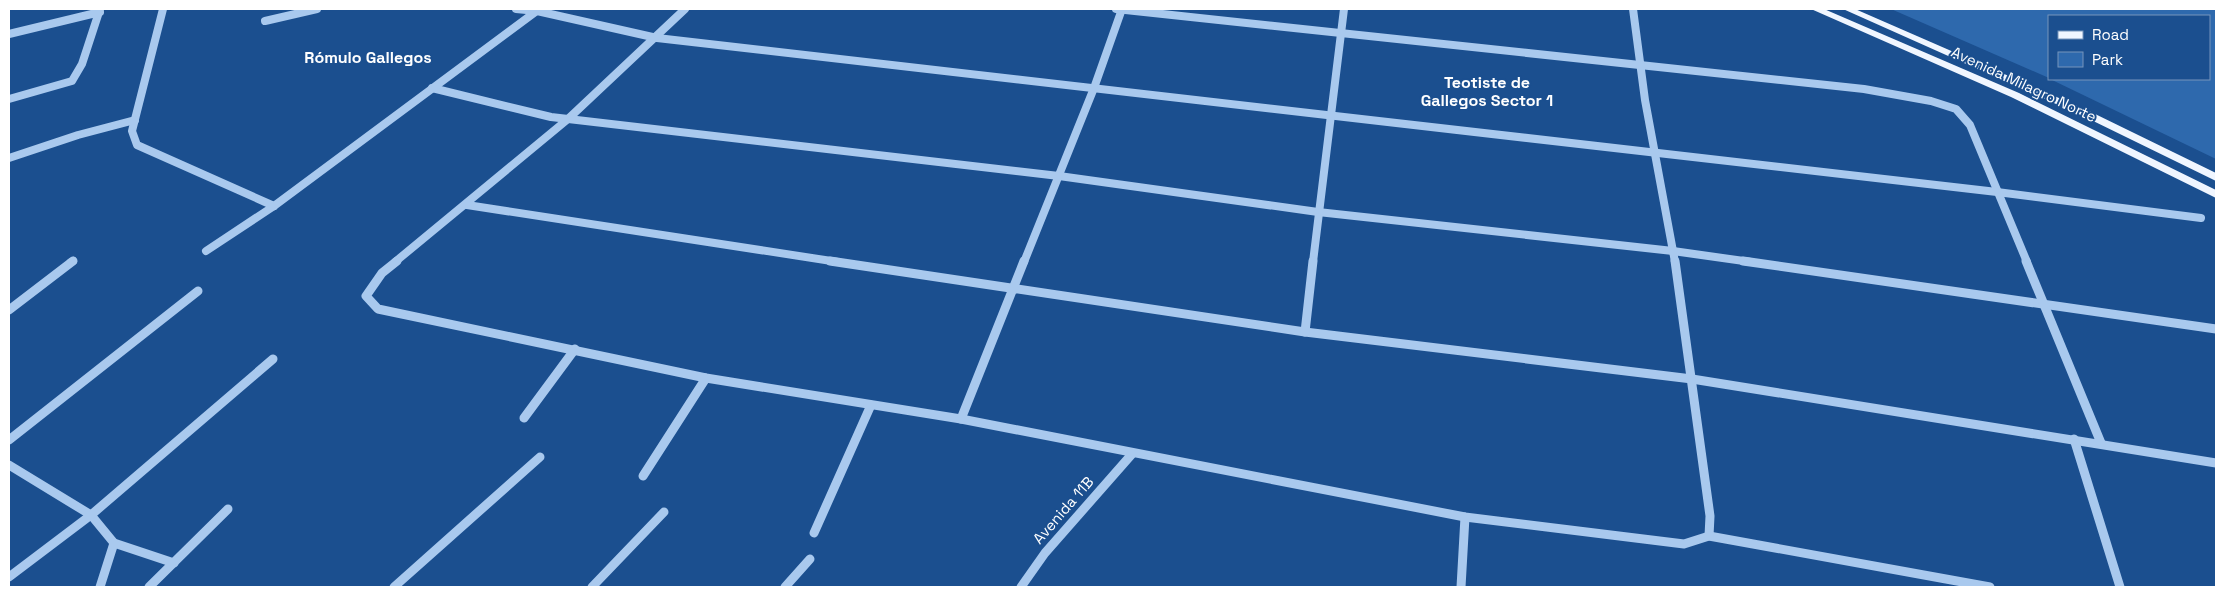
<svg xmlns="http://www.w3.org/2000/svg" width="2225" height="596" font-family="'Space Grotesk',sans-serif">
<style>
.green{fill:#2e69ad}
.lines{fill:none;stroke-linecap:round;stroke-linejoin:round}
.minor-far1{stroke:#a9c9ee;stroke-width:8}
.minor{stroke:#a9c9ee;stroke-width:9}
.major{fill:#f0f6ff;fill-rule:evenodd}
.labels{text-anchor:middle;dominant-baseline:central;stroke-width:4;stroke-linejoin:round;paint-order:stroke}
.street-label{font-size:15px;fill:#fff;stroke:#1b4f8f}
.neighbourhood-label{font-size:16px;font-weight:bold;fill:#fff;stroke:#1b4f8f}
</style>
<rect width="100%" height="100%" fill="#1b4f8f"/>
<polygon class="green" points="1891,9 2216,9 2216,159 2050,79 2209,79 2209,16 2049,16 2049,78"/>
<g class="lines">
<g class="minor-far1">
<polyline points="163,9 132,131 137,145 274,206"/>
<polyline points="516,9 537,11 657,38 1997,192 2201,218"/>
<polyline points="1116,9 1864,89 1931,101 1956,109 1970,125 2027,262"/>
<polyline points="1633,9 1645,100 1675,262"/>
<polyline points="265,21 317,9"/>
<polyline points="9,34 100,12"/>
<polyline points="432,88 551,117 1059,176 1318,212 1673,251 1751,262"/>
<polyline points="9,99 72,81 82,64 100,9"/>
<polyline points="9,158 78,135 135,120"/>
<polyline points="467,205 838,262"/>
<polyline points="206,251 274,206 538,10"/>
<polyline points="71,262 73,261"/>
<polyline points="395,262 568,119 685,9"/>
<polyline points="1024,262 1094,88 1122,9"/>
<polyline points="1313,262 1344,9"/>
</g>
<g class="minor">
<polyline points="397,261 382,273 366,296 378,309 706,378 961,419 1465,517 1684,544 1709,536 1990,587"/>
<polyline points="830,261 1305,332 1692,379 2216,463"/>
<polyline points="1675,261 1710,516 1709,536"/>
<polyline points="1743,261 2216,329"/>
<polyline points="2026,261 2101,443"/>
<polyline points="9,310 73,261"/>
<polyline points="1305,332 1313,261"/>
<polyline points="524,418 575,349"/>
<polyline points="961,419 1024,261"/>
<polyline points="2074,439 2120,587"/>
<polyline points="9,440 198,291"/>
<polyline points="9,465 91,515 114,543 174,563"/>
<polyline points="643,476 706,378"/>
<polyline points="814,533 871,405"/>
<polyline points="9,577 91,515 273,359"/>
<polyline points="100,587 114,543"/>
<polyline points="149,587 228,509"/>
<polyline points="394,587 540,457"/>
<polyline points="592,587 664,512"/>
<polyline points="785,587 810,559"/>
<polyline points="1021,587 1045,553 1132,454"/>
<polyline points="1461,587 1465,517"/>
</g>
<g class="major">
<polygon points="1811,9 1824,9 2019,93 2216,190 2216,198 2011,97"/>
<polygon points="1843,9 1855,9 2091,112 2216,173 2216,181 2083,116"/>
</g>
</g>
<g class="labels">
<g class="street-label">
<text transform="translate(2024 84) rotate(25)">Avenida Milagro Norte</text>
<text transform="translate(1063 510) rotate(-49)">Avenida 11B</text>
</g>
<g class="neighbourhood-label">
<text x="368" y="57">Rómulo Gallegos</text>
<text x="1487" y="82">Teotiste de<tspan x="1487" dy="18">Gallegos Sector 1</tspan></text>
</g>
</g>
<rect width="2225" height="596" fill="none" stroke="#ffffff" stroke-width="20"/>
<rect x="2048" y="15" width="162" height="65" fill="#1b4f8f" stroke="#7695bc"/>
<rect x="2058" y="31" width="25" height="8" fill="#f0f6ff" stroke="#7695bc"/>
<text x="2092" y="40" font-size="15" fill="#ffffff">Road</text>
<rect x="2058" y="52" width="25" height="15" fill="#2e69ad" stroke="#7695bc"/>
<text x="2092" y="65" font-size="15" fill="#ffffff">Park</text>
</svg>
